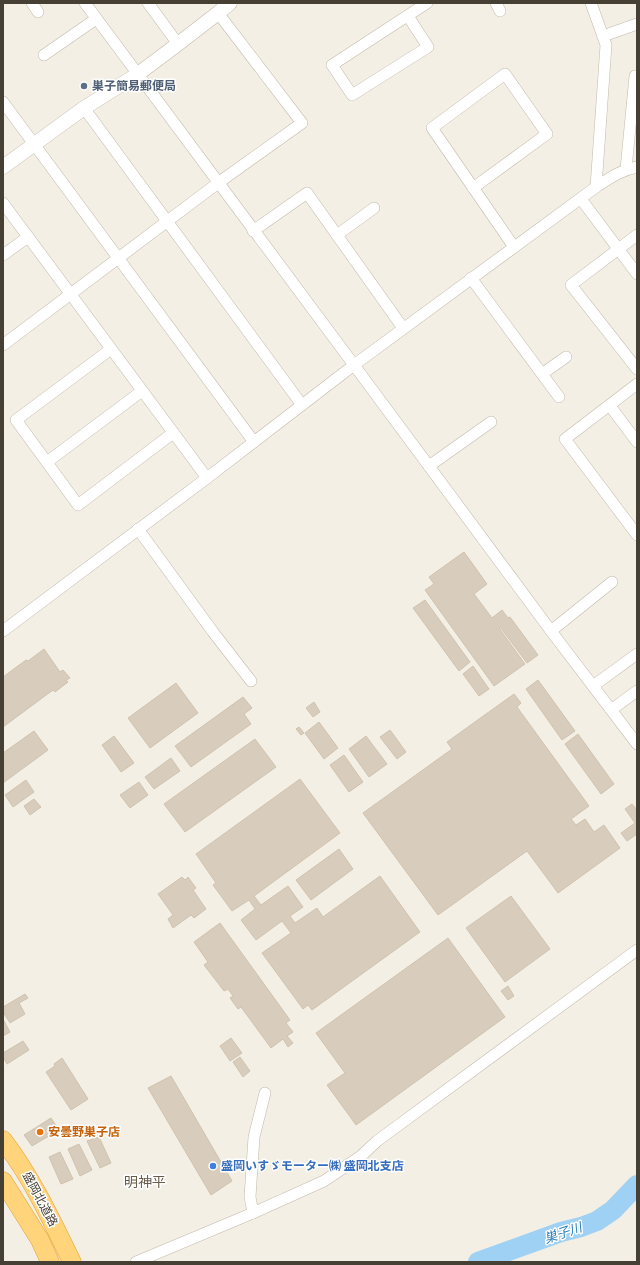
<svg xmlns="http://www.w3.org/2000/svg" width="640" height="1265" font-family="'Public Sans','Noto Sans JP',sans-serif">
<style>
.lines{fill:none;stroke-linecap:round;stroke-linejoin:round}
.river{stroke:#9ed1f3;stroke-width:20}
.building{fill:#d8cdbd;stroke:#d0c2ad}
.minor-casing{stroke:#c2b9aa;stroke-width:12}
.tertiary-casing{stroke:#c2b9aa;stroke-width:15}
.trunk-casing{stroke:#e39e2f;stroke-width:19}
.minor{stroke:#fff;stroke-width:11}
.tertiary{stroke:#fff;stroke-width:14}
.trunk{stroke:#ffd47b;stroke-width:18}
.service-dot{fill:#5c6f8a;stroke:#fff;stroke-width:1.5}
.food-dot{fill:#e8710a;stroke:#fff;stroke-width:1.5}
.shop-dot{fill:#3f7fe0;stroke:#fff;stroke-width:1.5}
.labels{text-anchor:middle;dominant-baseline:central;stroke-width:3;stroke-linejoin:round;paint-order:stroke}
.service-label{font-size:12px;font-weight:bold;fill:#4e5e75;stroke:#fff;text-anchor:start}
.food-label{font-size:12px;font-weight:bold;fill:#c56008;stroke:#fff;text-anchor:start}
.shop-label{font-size:12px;font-weight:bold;fill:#366cbe;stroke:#fff;text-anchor:start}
.street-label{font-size:12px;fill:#463f34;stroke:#fff}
.water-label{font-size:13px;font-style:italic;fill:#297cb6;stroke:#fff}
.quarter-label{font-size:14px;fill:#695c4b;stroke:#fff}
</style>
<rect width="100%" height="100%" fill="#f3efe5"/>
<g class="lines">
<polyline class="river" points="478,1262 561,1232 581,1227 597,1221 613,1210 637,1185"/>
</g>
<g class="building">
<polygon points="464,552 487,584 474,594 492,618 502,610 508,618 510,617 538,655 527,663 500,627 499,628 525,664 494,686 425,590 434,584 429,577"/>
<polygon points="425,600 470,662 459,671 413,608"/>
<polygon points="44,649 60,672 63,670 70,678 66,680 68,682 55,692 53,690 3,727 3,677 26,660 28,661"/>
<polygon points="473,666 489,689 479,696 463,674"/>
<polygon points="538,680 575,731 562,740 526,689"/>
<polygon points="176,683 198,713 150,748 128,718"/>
<polygon points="514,694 521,703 517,707 589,806 571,819 576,825 585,819 594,832 604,825 620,848 558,893 527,851 438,915 363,813 452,749 447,742"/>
<polygon points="243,697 252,708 244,714 251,724 191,767 175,746"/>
<polygon points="314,702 320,712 313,717 306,708"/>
<polygon points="319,722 338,748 324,759 305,733"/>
<polygon points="299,727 304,733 301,735 296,729"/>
<polygon points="390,730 406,752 397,759 380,737"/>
<polygon points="34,731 48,750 3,783 3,753"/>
<polygon points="578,734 614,784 601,794 565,744"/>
<polygon points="114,736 134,763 121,772 102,745"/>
<polygon points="366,736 387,764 369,777 349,749"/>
<polygon points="255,739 276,767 185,832 164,804"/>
<polygon points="344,755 363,782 349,792 330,765"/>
<polygon points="171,758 180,771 154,789 145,777"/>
<polygon points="300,779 340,833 254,896 261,905 288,886 303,907 290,916 295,923 317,908 323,917 380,876 420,932 312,1010 308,1005 303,1009 262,953 291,933 282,921 256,940 241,920 255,909 249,900 232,911 213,885 216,883 196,854"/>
<polygon points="26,780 34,792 13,807 5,795"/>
<polygon points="139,782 148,795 130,808 120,795"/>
<polygon points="34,799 41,807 30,815 24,806"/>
<polygon points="632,804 637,810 637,834 627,841 621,833 635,823 625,809"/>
<polygon points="339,849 353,869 311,900 296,880"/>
<polygon points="182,877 185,880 188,877 196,888 193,890 206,909 194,918 191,915 173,928 168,919 173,915 158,894"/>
<polygon points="511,896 550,949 505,982 466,928"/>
<polygon points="220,923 290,1020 286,1023 293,1032 287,1036 293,1043 288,1047 283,1039 271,1048 241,1007 238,1009 230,998 233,996 228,989 224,991 204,965 208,962 194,942"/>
<polygon points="448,938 505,1017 356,1125 327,1085 345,1073 316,1033"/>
<polygon points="508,986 514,996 508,1000 501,991"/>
<polygon points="25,994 28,998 19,1003 25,1014 10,1023 3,1012 3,1007"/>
<polygon points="3,1019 10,1032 3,1036"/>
<polygon points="231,1038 242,1053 230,1061 220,1046"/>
<polygon points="23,1041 29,1050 7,1064 3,1057 3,1053"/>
<polygon points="240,1057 250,1071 243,1077 233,1062"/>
<polygon points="62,1058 88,1099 71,1110 46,1072 55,1066 54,1064"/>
<polygon points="171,1076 232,1181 211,1195 148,1088"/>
<polygon points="51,1118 59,1130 32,1146 24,1135"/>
<polygon points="99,1137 111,1163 100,1168 87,1141"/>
<polygon points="79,1144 92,1170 80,1176 68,1149"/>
<polygon points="60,1152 73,1179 61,1184 49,1157"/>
</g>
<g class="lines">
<defs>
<g id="minor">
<polyline points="32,3 38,12"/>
<polyline points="148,3 178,44"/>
<polyline points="496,3 500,11"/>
<polyline points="591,3 606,45 596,187"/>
<polyline points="408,16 428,47 352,95 332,65 427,3"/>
<polyline points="603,36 637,24"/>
<polyline points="44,55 96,19"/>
<polyline points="3,102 254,442"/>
<polyline points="84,108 302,405"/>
<path d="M 637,167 C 621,170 610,178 596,187 L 354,365 L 551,631 L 637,744"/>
<polyline points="626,169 635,76"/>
<polyline points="473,188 547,134 505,74 432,128 514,247"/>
<polyline points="581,199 637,274"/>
<polyline points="3,203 207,478"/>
<polyline points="253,231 307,193 403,328"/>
<polyline points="337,235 374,208"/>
<polyline points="637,235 571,285 637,369"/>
<polyline points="3,255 28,237"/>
<polyline points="471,278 559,397"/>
<polyline points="3,345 218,183 302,123 218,13"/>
<polyline points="111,349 16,420 78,505 173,433"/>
<polyline points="542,374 566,357"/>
<polyline points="637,384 565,439 637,535"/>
<polyline points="610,406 637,442"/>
<polyline points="47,462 142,391"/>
<polyline points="429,466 491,422"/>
<polyline points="138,529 213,632 251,681"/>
<polyline points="3,631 207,478 354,365 85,3"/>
<polyline points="551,631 612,582"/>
<polyline points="593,686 637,654"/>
<polyline points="611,710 637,691"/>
<polyline points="253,1213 250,1197 254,1137 265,1093"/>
<polyline points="136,1262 253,1213 324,1181 361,1156 377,1141 637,950"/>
</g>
<polyline id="tertiary" points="3,167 84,108 138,74 178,44 218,13 230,3"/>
<g id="trunk">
<path d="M 3,1140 C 32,1178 51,1219 72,1262"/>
<polyline points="3,1181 40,1240 50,1262"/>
</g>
</defs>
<use href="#minor" class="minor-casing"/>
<use href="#tertiary" class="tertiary-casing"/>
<use href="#trunk" class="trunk-casing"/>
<use href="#minor" class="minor"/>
<use href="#tertiary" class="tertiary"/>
<use href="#trunk" class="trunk"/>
</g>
<circle class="service-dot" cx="84" cy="86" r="4"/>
<circle class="food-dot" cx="40" cy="1132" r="4"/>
<circle class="shop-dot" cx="213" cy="1166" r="4"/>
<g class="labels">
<g class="service-label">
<text x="92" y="86">巣子簡易郵便局</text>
</g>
<g class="food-label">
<text x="48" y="1132">安曇野巣子店</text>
</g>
<g class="shop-label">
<text x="221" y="1166">盛岡いすゞモーター㈱ 盛岡北支店</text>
</g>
<g class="street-label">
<text transform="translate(40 1199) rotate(62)">盛岡北道路</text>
</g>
<g class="water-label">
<text transform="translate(563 1233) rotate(-19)">巣子川</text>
</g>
<g class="quarter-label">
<text x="145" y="1182">明神平</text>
</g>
</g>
<rect width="640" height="1265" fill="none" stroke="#463f34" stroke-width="8"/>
</svg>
